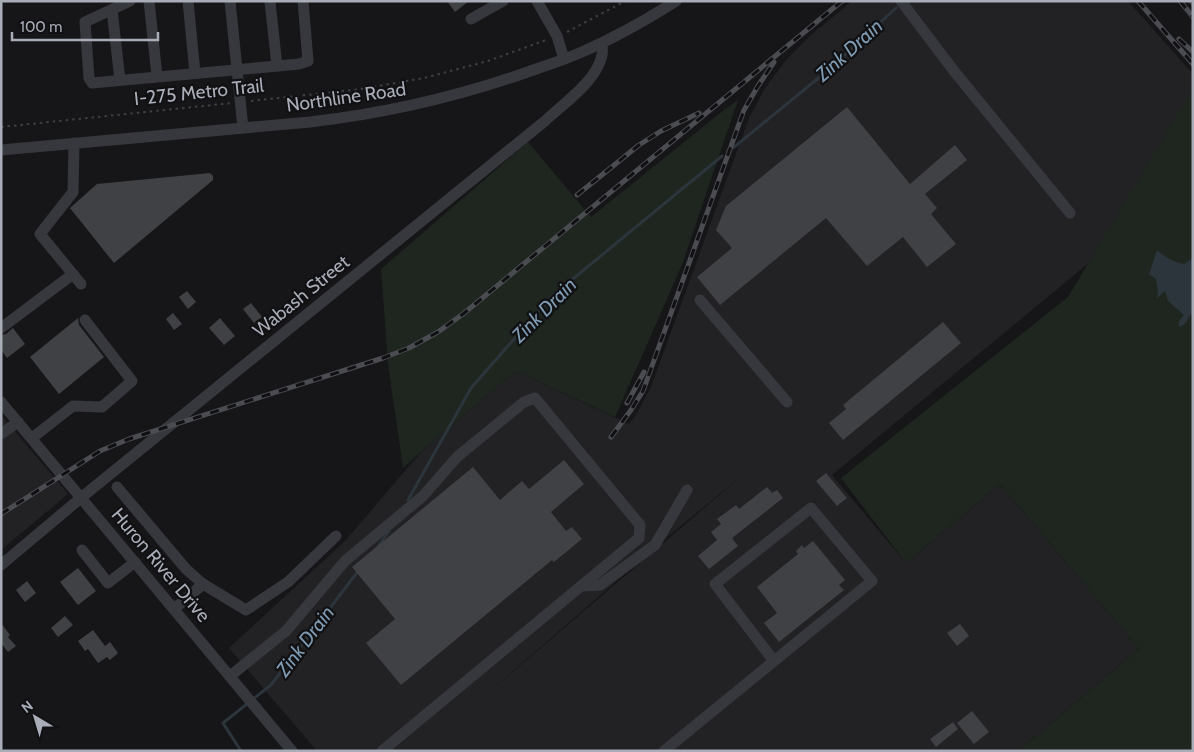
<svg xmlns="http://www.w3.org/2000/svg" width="1194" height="752" font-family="Cabin,sans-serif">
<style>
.built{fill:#222225;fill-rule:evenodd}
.green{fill:#1e261f}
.water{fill:#2c353c}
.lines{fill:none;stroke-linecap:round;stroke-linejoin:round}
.stream{stroke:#2c353c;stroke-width:3}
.building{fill:#404145}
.path{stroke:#3d3f44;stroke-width:2;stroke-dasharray:2.5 4;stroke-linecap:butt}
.minor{stroke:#37383d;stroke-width:11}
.rail-casing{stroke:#4a4c52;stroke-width:5}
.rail{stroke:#111113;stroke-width:3;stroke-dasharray:9;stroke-linecap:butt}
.labels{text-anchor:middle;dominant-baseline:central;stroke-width:4.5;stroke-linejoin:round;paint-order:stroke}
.street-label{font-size:19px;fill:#a8adb8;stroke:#111113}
.water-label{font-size:20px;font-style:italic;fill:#7f9bb3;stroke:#111113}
</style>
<rect width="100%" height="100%" fill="#161618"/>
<g class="built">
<path d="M 852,1 L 1128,1 L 1193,74 L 1193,177 L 832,475 L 906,563 L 1000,484 L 1139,649 L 1018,751 L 317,751 L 229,648 L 345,541 L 422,451 L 516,371 L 629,424 L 636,415 L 651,387 L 749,118 L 765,88 L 787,59 L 811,35 ZM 744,474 L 481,699 L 665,539 Z"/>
<polygon points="2,416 68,494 1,550 1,417"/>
</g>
<g class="green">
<polygon points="1193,88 1193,751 1018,751 1139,649 1000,484 906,563 841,478 1068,297"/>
<polygon points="738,100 682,265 615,417 516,371 422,451 403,468 388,364 381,269 528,142 591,217 724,110"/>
</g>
<path class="water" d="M 1157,250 C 1165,257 1173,262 1184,264 L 1193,258 L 1193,315 L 1191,314 L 1185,324 L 1179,327 L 1179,321 L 1184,315 L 1168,301 L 1165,291 L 1157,298 L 1158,293 L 1156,279 L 1149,274 Z"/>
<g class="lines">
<g class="stream">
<polyline points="733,148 827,71 896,8"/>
<polyline points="408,500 471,388 551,297 722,156"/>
<polyline points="377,548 389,531"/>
<polyline points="241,751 223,723 271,685 359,570"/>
</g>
</g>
<g class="building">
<polygon points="447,1 469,1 455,12"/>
<polygon points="847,107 910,184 955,145 967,160 925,194 937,208 931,214 956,244 927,267 903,237 867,266 826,218 720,305 697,277 732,248 716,230 726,206"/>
<polygon points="210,173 213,176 213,180 114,263 70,208 97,184"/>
<polygon points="187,291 196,302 188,309 179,297"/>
<polygon points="251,303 262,317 254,323 243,309"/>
<polygon points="173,313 182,324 174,330 166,319"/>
<polygon points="78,318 79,325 104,357 59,394 30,357"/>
<polygon points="220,318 235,336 224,345 209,328"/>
<polygon points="943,322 961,343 843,440 829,423 846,409 843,405"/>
<polygon points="13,328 25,344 7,358 1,350 1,335 6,334"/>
<polygon points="564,460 584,484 551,512 566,531 572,527 582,539 554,562 552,560 401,685 366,643 395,619 352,567 473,467 500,500 522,481 529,489"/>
<polygon points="826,473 847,498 837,506 816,481"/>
<polygon points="767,487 772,493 777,490 783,498 732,538 738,546 709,569 698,556 717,540 711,532 721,524 717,519 736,505 739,509"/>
<polygon points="813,541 845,580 839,585 844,590 779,642 764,623 777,613 757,587 798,554 796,551 802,545 804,548"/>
<polygon points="78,568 96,591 78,605 60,582"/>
<polygon points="27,581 36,593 25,602 16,590"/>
<polygon points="65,616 73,625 58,637 51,628"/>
<polygon points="1,623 10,635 8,637 16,646 8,652 1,643"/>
<polygon points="960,624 969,636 957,646 947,633"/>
<polygon points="93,630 105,646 110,642 118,653 110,660 107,657 98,663 88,649 85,651 78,641"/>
<polygon points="972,711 989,732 974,744 957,723"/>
<polygon points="953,722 958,729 936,747 930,739"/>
</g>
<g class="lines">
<g class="path">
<polyline points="567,32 625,1"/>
<polyline points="251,101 361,89 424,78 488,61 546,40"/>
<polyline points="1,127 232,103"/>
</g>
<g class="minor">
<polyline points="130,1 85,22 89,78 92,83 299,64 308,61 303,1"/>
<polyline points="149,1 157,76"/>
<polyline points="188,1 195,73"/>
<polyline points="230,1 243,128"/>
<polyline points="537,1 557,36 564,59"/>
<polyline points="901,1 954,71 1070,213"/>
<polyline points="270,2 277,66"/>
<polyline points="112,10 120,80"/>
<polyline points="471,19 503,1"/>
<polyline points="74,143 73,192 40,234 81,284"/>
<path d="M 1,150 L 310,122 C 389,113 465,95 539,68 C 554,63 568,58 582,52 C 614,38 646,20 676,1"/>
<polyline points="700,300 787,402"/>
<polyline points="1,328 73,274"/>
<polyline points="1,402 292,751"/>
<polyline points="1,434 18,422"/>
<polyline points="32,438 73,406 102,407 132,381 85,320"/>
<polyline points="117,487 186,569 203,584 246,610 288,582 336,536"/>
<polyline points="82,550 108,583 135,562"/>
<path d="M 1,565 L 82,497 L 545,121 C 564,103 597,81 602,55 C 603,51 602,47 602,43"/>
<polyline points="581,586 600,585 655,545 687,490"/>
<polyline points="174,609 203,584"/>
<polyline points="230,676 286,631 345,561 423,496 457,457 524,402 535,398 640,525 639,538 382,751"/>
<polyline points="664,751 872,581 811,508 715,584 774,661"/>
</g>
<defs>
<g id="rail">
<polyline points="1138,1 1193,64"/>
<polyline points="1180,1 1193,17"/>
<polyline points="1191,1 1193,3"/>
<polyline points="1179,39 1193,52"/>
<polyline points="577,195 639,145 661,131 699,113"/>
<polyline points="627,403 644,372"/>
<polyline points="611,437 631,410 643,391 744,110 758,86 774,62"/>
<polyline points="1,514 100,451 129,439 383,358 409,348 438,332 463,314 842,1"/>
</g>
</defs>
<use href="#rail" class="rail-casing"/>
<use href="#rail" class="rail"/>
</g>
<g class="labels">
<g class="street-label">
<text transform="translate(199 92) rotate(-6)">I-275 Metro Trail</text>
<text transform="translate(346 97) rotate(-8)">Northline Road</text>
<text transform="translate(301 296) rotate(-39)">Wabash Street</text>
<text transform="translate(161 565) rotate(50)">Huron River Drive</text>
</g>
<g class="water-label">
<text transform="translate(849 50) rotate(-42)">Zink Drain</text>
<text transform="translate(544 310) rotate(-45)">Zink Drain</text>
<text transform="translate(305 641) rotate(-53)">Zink Drain</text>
</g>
</g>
<rect width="1194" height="752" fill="none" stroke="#a8adb8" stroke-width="5"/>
<g transform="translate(35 717) rotate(322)" stroke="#111113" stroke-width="4" paint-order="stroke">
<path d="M0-4L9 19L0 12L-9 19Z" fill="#a8adb8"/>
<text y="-8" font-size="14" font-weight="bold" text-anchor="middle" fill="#a8adb8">N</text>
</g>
<path d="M12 32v8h146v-8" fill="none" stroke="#a8adb8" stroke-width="2.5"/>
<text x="20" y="32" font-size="15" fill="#a8adb8" stroke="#111113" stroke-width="4" paint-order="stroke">100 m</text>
</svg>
